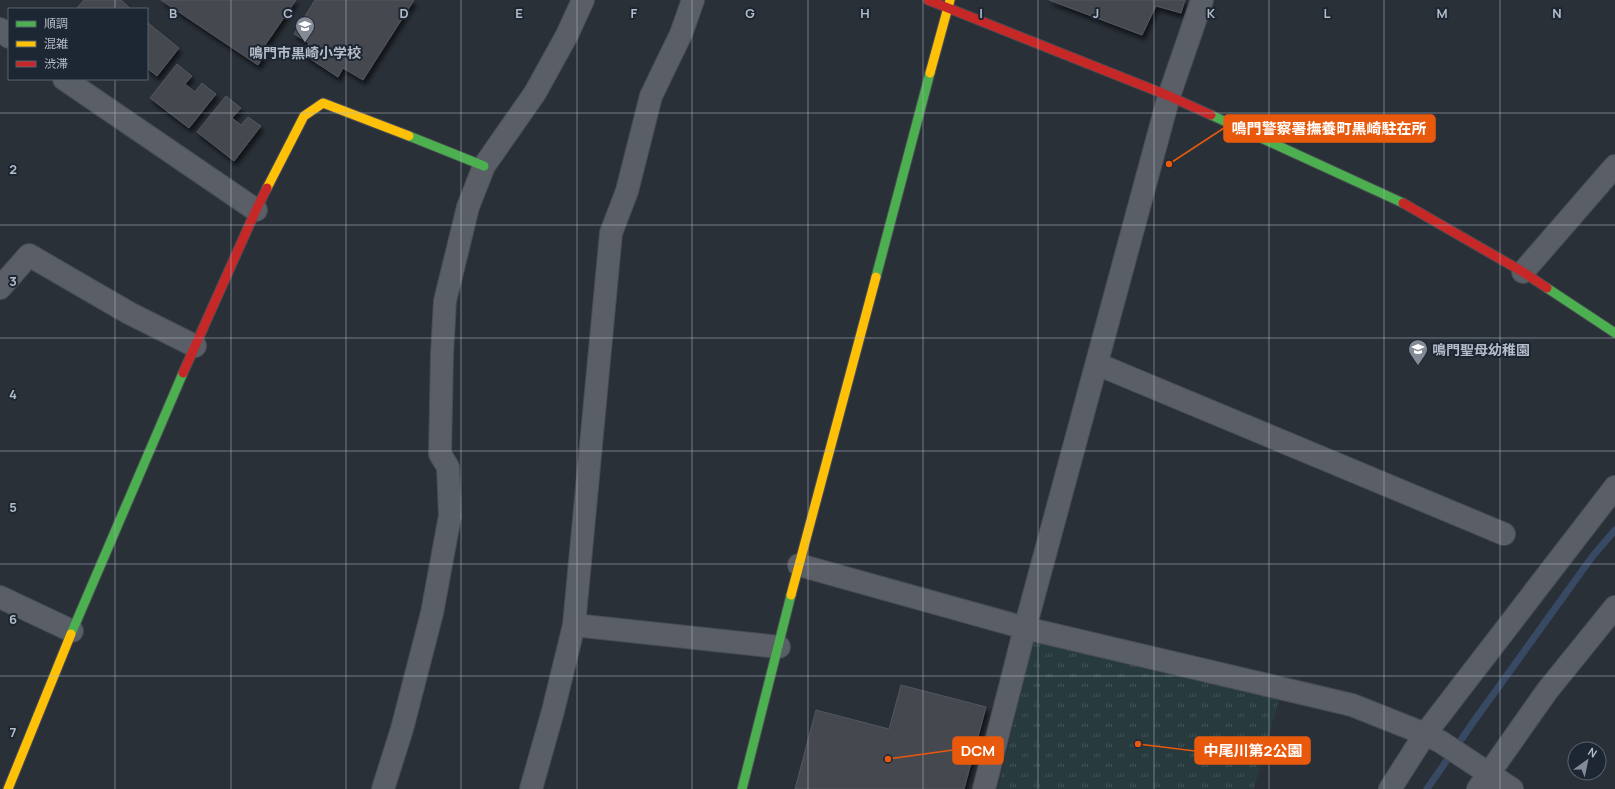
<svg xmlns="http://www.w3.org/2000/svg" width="1615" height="789" font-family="Manrope,'Noto Sans JP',sans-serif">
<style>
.park{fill:url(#park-tufts)}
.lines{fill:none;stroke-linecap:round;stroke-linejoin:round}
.stream{stroke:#384963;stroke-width:7}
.building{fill:#444950;stroke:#52575f;filter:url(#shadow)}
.street-casing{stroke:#484c53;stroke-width:24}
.fast-casing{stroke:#484c53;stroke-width:11}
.slow-casing{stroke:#484c53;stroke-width:11}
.jam-casing{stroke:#484c53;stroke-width:11}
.street{stroke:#5a5e66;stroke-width:22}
.fast{stroke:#4caf50;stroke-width:9}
.slow{stroke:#ffc107;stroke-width:9}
.jam{stroke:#c62828;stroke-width:9}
.grid{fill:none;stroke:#b4bcc9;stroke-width:1;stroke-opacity:0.55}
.labels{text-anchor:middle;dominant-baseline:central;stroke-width:4;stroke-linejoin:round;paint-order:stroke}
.poi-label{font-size:14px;font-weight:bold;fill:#b4bcc9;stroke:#1d2633}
.grid-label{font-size:13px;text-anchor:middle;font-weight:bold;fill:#b4bcc9;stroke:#1d2633;stroke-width:4;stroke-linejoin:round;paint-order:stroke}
.leader{fill:none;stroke:#e8590c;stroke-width:1.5}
.callout-dot{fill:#e8590c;stroke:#1d2633;stroke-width:1.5}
.callout{fill:#e8590c;stroke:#e8590c;stroke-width:1.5}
.callout-label{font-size:15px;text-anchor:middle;font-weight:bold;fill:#fff}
</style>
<defs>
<pattern id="park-tufts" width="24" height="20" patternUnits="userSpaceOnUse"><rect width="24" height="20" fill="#273a3e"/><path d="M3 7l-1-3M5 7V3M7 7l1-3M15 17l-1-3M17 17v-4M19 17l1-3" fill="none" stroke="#445559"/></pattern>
<filter id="shadow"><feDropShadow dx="2.5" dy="4.5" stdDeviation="2" flood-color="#0009"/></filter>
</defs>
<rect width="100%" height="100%" fill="#2a3038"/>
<polygon class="park" points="1034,638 1279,699 1254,789 998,789"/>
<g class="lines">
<polyline class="stream" points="1427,789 1474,721 1592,557 1615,530"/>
</g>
<g class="building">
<polygon points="84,0 121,0 131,9 76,9"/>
<polygon points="161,0 296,0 263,48 267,51 258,65"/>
<polygon points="315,0 414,0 363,80 343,68 338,77 303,54 309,43 294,34"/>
<polygon points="1049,0 1185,0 1181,13 1156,6 1142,35"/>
<polygon points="147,22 179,48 157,76 147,68"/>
<polygon points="177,64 192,76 185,84 195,92 202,83 216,94 189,128 150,98"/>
<polygon points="226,96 241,108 232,118 241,125 248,117 261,126 234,161 197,132"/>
<polygon points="901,685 986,707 964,789 795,789 816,710 889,729"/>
</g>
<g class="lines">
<defs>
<g id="street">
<polyline points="0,29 9,37"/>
<polyline points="64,79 256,210"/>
<polyline points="1523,272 1615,166"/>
<polyline points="0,288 29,255 129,313 195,346"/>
<polyline points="1097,364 1504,534"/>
<polyline points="799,565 1025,628 1352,705 1425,734 1441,742 1512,789"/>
<polyline points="0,597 72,631"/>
<polyline points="574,625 779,647"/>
<polyline points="383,789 402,729 432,613 450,516 448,467 440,454 442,354 445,301 468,207 484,166 535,93 567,35 583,0"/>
<polyline points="531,789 553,711 574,625 611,233 627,191 651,96 681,34 693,0"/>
<polyline points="984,789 1025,628 1169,96 1202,0"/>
<polyline points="1390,789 1425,734 1615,487"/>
<polyline points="1478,789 1547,691 1615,607"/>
</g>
<g id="fast">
<polyline points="1211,115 1403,203"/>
<polyline points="409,136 484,166"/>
<polyline points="876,277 930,73"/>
<polyline points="1547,288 1615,333"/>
<polyline points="71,634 183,373"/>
<polyline points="742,789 791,595"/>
</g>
<g id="slow">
<polyline points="930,73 950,0"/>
<polyline points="267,188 304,116 323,103 409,136"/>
<polyline points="791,595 876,277"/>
<polyline points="8,789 71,634"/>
</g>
<g id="jam">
<polyline points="928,0 1169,96 1211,115"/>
<polyline points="1403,203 1523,272 1547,288"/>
<polyline points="183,373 256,210 267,188"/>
</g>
</defs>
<use href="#street" class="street-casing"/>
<use href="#fast" class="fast-casing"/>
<use href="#slow" class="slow-casing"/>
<use href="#jam" class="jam-casing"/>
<use href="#street" class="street"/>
<use href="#fast" class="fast"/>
<use href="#slow" class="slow"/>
<use href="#jam" class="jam"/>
</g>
<path class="grid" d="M 115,0 L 115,9M 231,0 L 231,789M 346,0 L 346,789M 461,0 L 461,789M 577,0 L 577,789M 692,0 L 692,789M 808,0 L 808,789M 923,0 L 923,789M 1038,0 L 1038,789M 1154,0 L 1154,789M 1269,0 L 1269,789M 1384,0 L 1384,789M 1500,0 L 1500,789M 115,79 L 115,789M 0,113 L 1615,113M 0,225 L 1615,225M 0,338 L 1615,338M 0,451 L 1615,451M 0,564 L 1615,564M 0,676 L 1615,676"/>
<defs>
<symbol id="school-pin" viewBox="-11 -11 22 30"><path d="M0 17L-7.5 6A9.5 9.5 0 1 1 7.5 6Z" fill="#848b96" stroke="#1d2633"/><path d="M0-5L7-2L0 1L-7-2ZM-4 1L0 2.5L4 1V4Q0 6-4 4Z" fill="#fff"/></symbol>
</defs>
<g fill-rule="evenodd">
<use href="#school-pin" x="294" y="15" width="22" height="30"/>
<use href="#school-pin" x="1407" y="338" width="22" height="30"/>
</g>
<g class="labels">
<g class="poi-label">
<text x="305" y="52">鳴門市黒崎小学校</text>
<text x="1432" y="349" text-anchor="start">鳴門聖母幼稚園</text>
</g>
</g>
<g class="grid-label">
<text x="173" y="18">B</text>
<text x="288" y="18">C</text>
<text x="404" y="18">D</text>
<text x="519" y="18">E</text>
<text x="634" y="18">F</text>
<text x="750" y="18">G</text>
<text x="865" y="18">H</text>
<text x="981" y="18">I</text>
<text x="1096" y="18">J</text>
<text x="1211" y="18">K</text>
<text x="1327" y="18">L</text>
<text x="1442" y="18">M</text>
<text x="1557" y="18">N</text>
<text x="13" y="174">2</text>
<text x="13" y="286">3</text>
<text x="13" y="399">4</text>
<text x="13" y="512">5</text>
<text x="13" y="624">6</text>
<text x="13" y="737">7</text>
</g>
<path class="leader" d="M1169 164L1224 128M888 759L953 750M1138 744L1195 751"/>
<g class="callout-dot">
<circle cx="1169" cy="164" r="4"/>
<circle cx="888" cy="759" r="4"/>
<circle cx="1138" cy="744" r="4"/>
</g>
<g class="callout">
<rect x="1224" y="115" width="211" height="27" rx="4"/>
<rect x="953" y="737" width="50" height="27" rx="4"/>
<rect x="1195" y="737" width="115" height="27" rx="4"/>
</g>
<g class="callout-label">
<text x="1329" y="134">鳴門警察署撫養町黒崎駐在所</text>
<text x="978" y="756">DCM</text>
<text x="1253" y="756">中尾川第2公園</text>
</g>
<rect x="8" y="8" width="140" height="72" fill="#1d2633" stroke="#59626f"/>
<rect x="16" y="21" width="20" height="6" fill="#4caf50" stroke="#59626f"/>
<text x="44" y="28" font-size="12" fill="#b4bcc9">順調</text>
<rect x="16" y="41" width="20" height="6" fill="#ffc107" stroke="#59626f"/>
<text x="44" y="48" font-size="12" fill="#b4bcc9">混雑</text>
<rect x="16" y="61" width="20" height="6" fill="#c62828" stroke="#59626f"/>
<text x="44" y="68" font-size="12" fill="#b4bcc9">渋滞</text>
<g transform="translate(1587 761) rotate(33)"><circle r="19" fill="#1d2633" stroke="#59626f"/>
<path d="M0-3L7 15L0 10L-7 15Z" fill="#848b96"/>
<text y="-6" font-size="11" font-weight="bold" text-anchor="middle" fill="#b4bcc9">N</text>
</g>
</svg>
